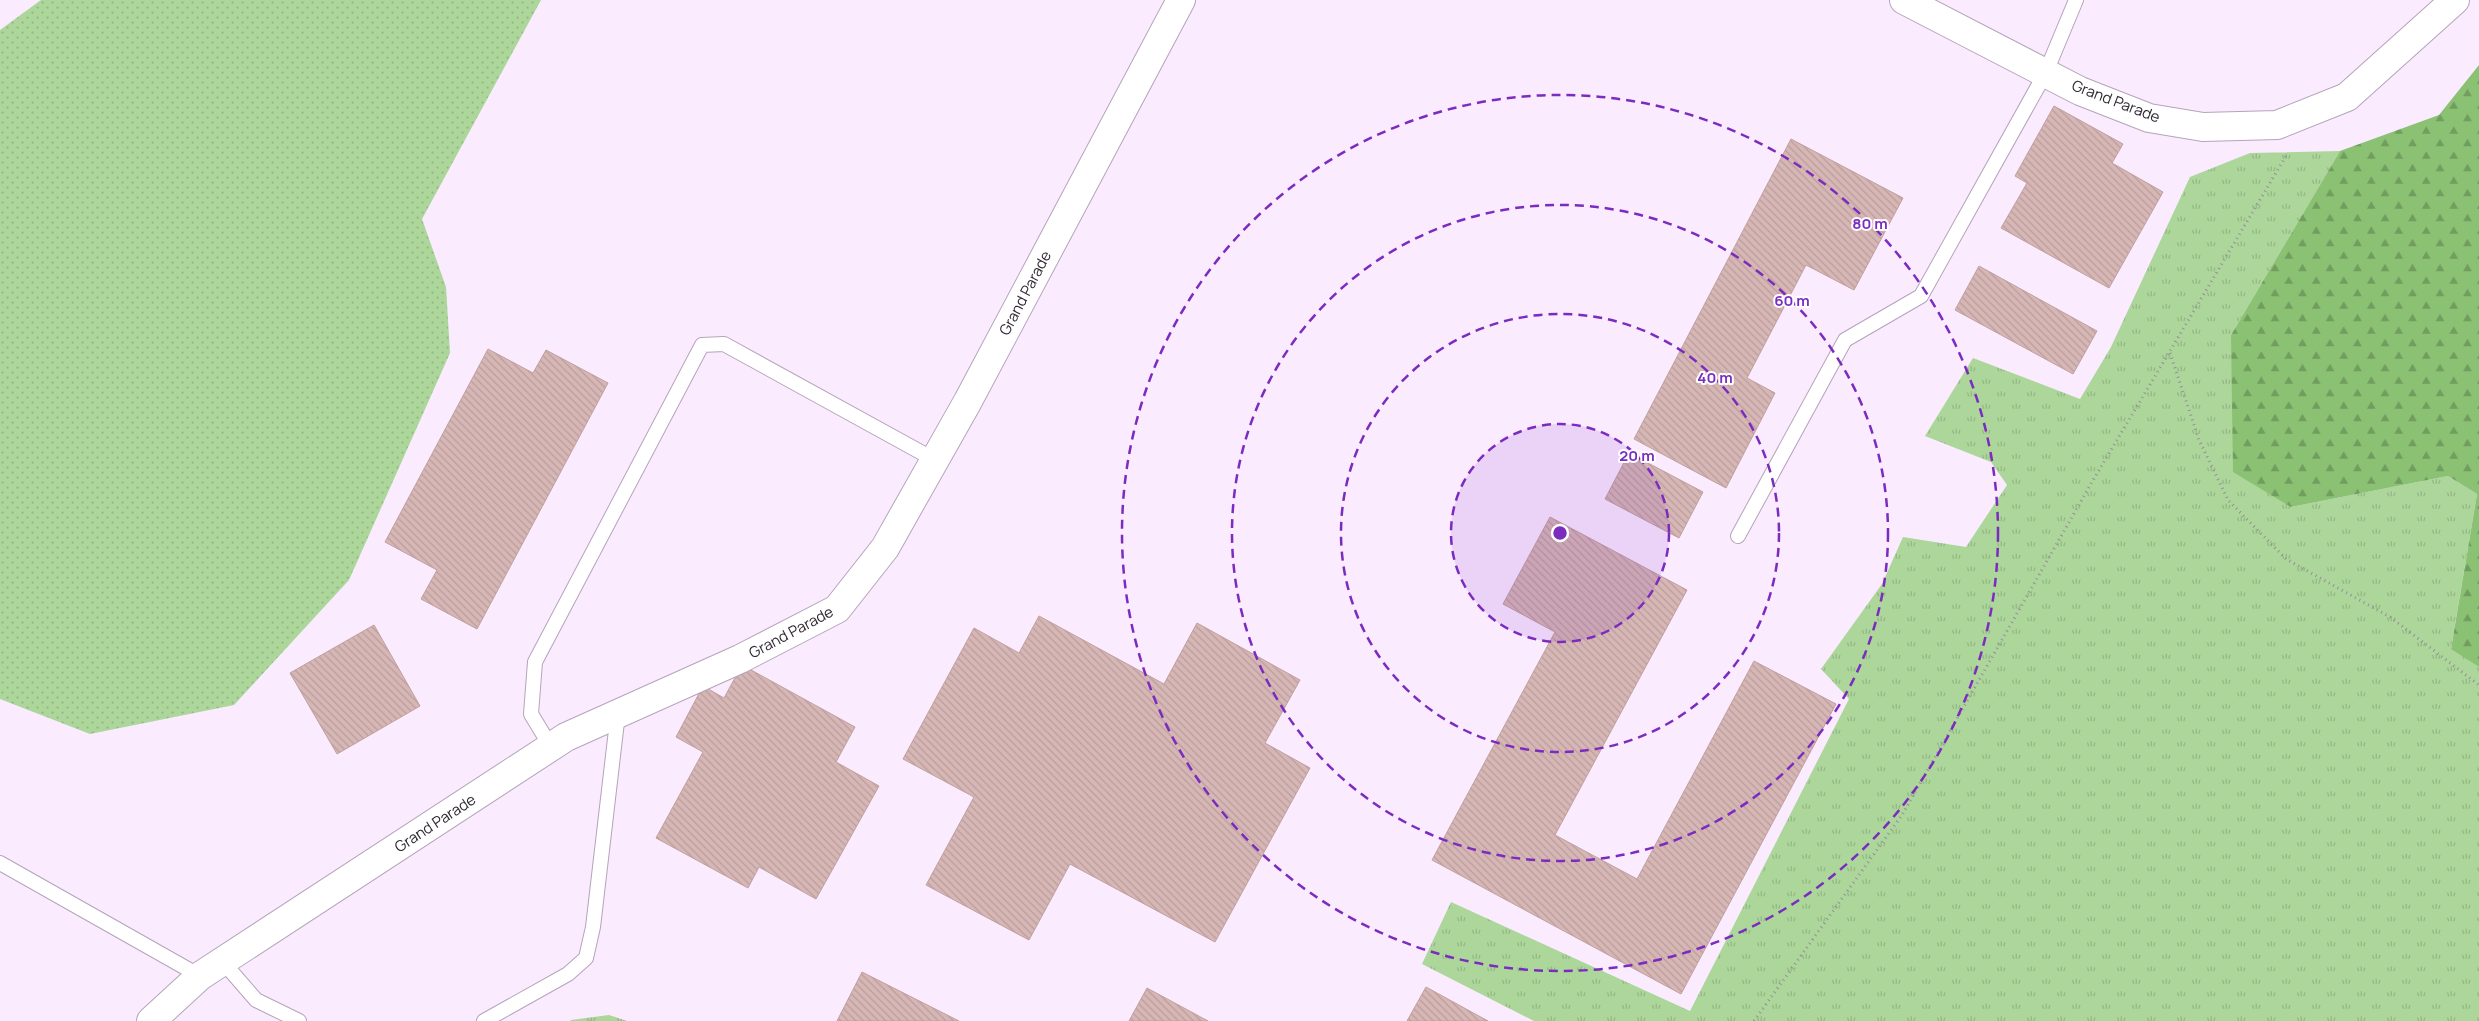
<svg xmlns="http://www.w3.org/2000/svg" width="2479" height="1021" font-family="Manrope,sans-serif">
<style>
.grass{fill:url(#grass-tufts)}
.forest{fill:url(#forest-firs)}
.park{fill:url(#park-dots)}
.building{fill:url(#building-back-hatch);stroke:#bfa09e}
.lines{fill:none;stroke-linecap:round;stroke-linejoin:round}
.lane-casing{stroke:#b5a4ba;stroke-width:16}
.street-casing{stroke:#b5a4ba;stroke-width:30}
.path{stroke:#978d9a;stroke-width:3;stroke-dasharray:1 4;stroke-linecap:butt}
.lane{stroke:#fff;stroke-width:14}
.street{stroke:#fff;stroke-width:28}
.ring{fill:none;stroke:#7b2cbf;stroke-width:2.5;stroke-dasharray:9 6}
.labels{text-anchor:middle;dominant-baseline:central;stroke-width:4;stroke-linejoin:round;paint-order:stroke}
.street-label{font-size:15px;fill:#2f2931;stroke:#fefefe}
.centre{fill:#7b2cbf;stroke:#fefefe;stroke-width:2.5}
.ring-label{font-size:15px;text-anchor:middle;font-weight:bold;fill:#7b2cbf;stroke:#fefefe;stroke-width:4;stroke-linejoin:round;paint-order:stroke}
</style>
<defs>
<pattern id="grass-tufts" width="24" height="20" patternUnits="userSpaceOnUse" patternTransform="scale(1.25)"><rect width="24" height="20" fill="#acd69a"/><path d="M3 7l-1-3M5 7V3M7 7l1-3M15 17l-1-3M17 17v-4M19 17l1-3" fill="none" stroke="#94b885"/></pattern>
<pattern id="forest-firs" width="22" height="20" patternUnits="userSpaceOnUse" patternTransform="scale(1.25)"><rect width="22" height="20" fill="#8ac173"/><path d="M5 1l3.5 6h-7zM16 11l3.5 6h-7z" fill="#719d5f"/></pattern>
<pattern id="park-dots" width="8" height="8" patternUnits="userSpaceOnUse" patternTransform="scale(1.25)"><rect width="8" height="8" fill="#acd69a"/><path d="M2 2h.1M6 6h.1" fill="none" stroke="#94b885" stroke-width="1.8" stroke-linecap="round"/></pattern>
<pattern id="building-back-hatch" width="6" height="6" patternUnits="userSpaceOnUse" patternTransform="scale(1.25)"><rect width="6" height="6" fill="#d7b7b5"/><path d="M-1 5l2 2M0 0l6 6M5-1l2 2" fill="none" stroke="#b99d9c"/></pattern>
</defs>
<rect width="100%" height="100%" fill="#faebfe"/>
<g class="grass">
<polygon points="2340,151 2231,335 2291,507 2448,476 2477,494 2451,648 2479,667 2479,1021 1534,1021 1422,964 1451,902 1690,1011 1849,699 1821,669 1882,584 1903,537 1966,547 2007,485 1991,462 1925,436 1973,358 2080,399 2111,347 2190,177 2250,153"/>
<polygon points="609,1015 627,1021 570,1021 571,1020"/>
</g>
<polygon class="forest" points="2479,65 2479,667 2451,649 2477,494 2448,476 2291,507 2233,472 2231,335 2340,151 2439,115"/>
<polygon class="park" points="41,0 541,0 422,219 446,287 450,353 349,580 234,705 90,734 0,699 0,30"/>
<g class="building">
<polygon points="2054,106 2123,144 2112,163 2163,192 2109,288 2001,228 2027,183 2015,176"/>
<polygon points="1791,139 1903,198 1854,290 1806,265 1747,378 1775,393 1726,488 1634,439"/>
<polygon points="1979,266 2097,331 2073,374 1955,310"/>
<polygon points="488,349 533,373 546,350 608,383 477,629 421,599 437,570 385,542"/>
<polygon points="1629,453 1703,492 1679,538 1605,499"/>
<polygon points="1550,517 1687,590 1555,835 1637,879 1754,661 1836,704 1681,994 1432,860 1555,632 1503,604"/>
<polygon points="1039,616 1164,684 1197,623 1300,680 1265,743 1310,768 1215,942 1070,864 1029,940 926,885 974,797 903,759 974,628 1019,653"/>
<polygon points="374,625 420,706 337,754 290,673"/>
<polygon points="742,665 855,727 836,762 879,786 816,899 759,867 748,888 656,838 703,752 676,737 703,686 724,698"/>
<polygon points="862,972 959,1021 837,1021"/>
<polygon points="1426,987 1488,1021 1407,1021"/>
<polygon points="1147,988 1208,1021 1129,1021"/>
</g>
<g class="lines">
<defs>
<g id="lane">
<polyline points="1738,536 1845,340 1921,296 2046,72 2076,0"/>
<polyline points="551,747 531,714 535,662 702,345 724,344 935,460"/>
<polyline points="0,863 200,976"/>
<polyline points="223,962 256,1000 299,1021"/>
<polyline points="484,1021 568,974 586,958 593,927 618,713"/>
</g>
<g id="street">
<polyline points="1904,0 2080,91 2149,118 2203,127 2277,125 2347,97 2455,0"/>
<polyline points="151,1021 200,976 566,737 740,659 837,609 885,548 968,401 1181,0"/>
</g>
</defs>
<use href="#lane" class="lane-casing"/>
<use href="#street" class="street-casing"/>
<g class="path">
<polyline points="2170,353 2199,440 2228,500 2286,559 2390,617 2479,685"/>
<polyline points="1754,1021 1902,815 2092,482 2286,156"/>
</g>
<use href="#lane" class="lane"/>
<use href="#street" class="street"/>
</g>
<circle cx="1560" cy="533" r="109" fill="#7b2cbf" fill-opacity=".12"/>
<g class="ring">
<circle cx="1560" cy="533" r="109"/>
<circle cx="1560" cy="533" r="219"/>
<circle cx="1560" cy="533" r="328"/>
<circle cx="1560" cy="533" r="438"/>
</g>
<g class="labels">
<g class="street-label">
<text transform="translate(2116 101) rotate(21)">Grand Parade</text>
<text transform="translate(1025 293) rotate(-62)">Grand Parade</text>
<text transform="translate(791 632) rotate(-28)">Grand Parade</text>
<text transform="translate(435 823) rotate(-33)">Grand Parade</text>
</g>
</g>
<circle cx="1560" cy="533" r="8" class="centre"/>
<g class="ring-label">
<text x="1870" y="229">80 m</text>
<text x="1792" y="306">60 m</text>
<text x="1715" y="383">40 m</text>
<text x="1637" y="461">20 m</text>
</g>
</svg>
